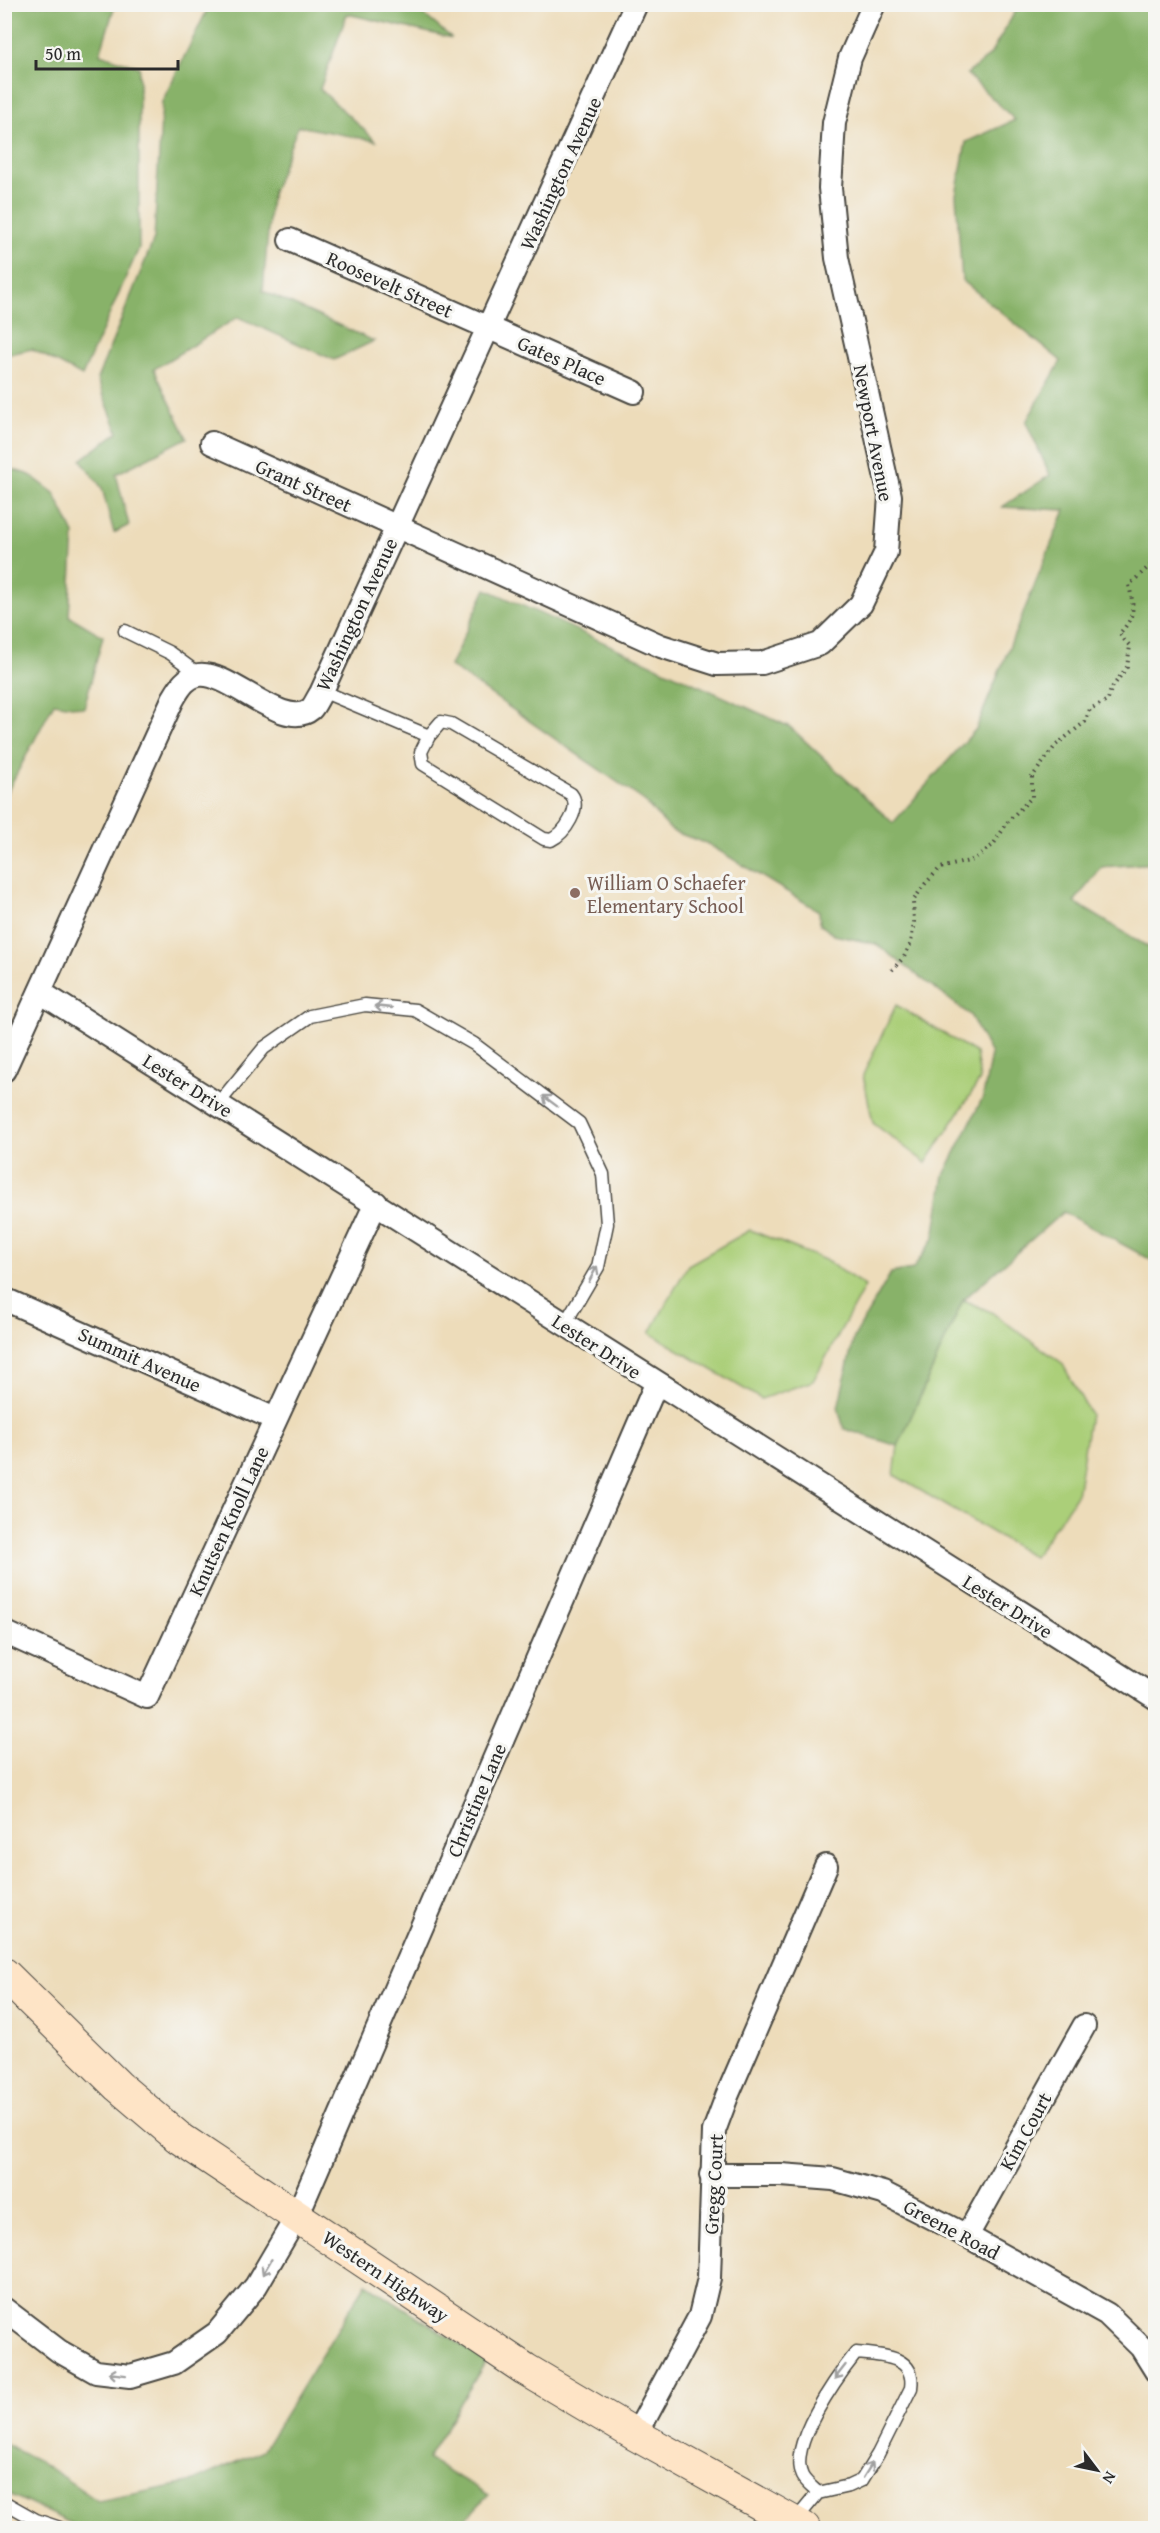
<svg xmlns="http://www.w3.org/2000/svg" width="1160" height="2533" font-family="'Gentium Book Plus',serif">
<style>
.green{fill:#abcf79;stroke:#6b7d52;stroke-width:1.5}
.forest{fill:#88b269;stroke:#5a6e4a;stroke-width:1.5}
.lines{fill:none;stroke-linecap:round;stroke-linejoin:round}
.lane-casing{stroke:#484640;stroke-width:15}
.street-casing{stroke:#484640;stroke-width:26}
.secondary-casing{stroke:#484640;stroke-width:34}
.path{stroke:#484640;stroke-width:4;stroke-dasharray:1.5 4.5;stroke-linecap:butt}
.lane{stroke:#fff;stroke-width:12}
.street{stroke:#fff;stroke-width:22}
.secondary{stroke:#fee4c6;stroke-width:32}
.oneway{stroke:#a0a0a0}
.education-dot{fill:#8d6e63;stroke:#f6f6f2;stroke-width:2}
.labels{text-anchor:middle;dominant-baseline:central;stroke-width:6;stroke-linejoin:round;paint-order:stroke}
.street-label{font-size:20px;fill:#2b2b2b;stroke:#f6f6f2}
.education-label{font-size:20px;fill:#785e54;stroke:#f6f6f2;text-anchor:start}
</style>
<rect width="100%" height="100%" fill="#f6f6f2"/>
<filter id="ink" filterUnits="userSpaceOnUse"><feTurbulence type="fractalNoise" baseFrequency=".0167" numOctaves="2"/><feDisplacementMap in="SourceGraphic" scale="12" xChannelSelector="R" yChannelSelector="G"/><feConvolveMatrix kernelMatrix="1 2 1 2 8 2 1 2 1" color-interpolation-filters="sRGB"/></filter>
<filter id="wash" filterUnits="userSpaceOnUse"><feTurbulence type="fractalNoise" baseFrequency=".008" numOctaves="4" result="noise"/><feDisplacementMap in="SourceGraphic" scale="24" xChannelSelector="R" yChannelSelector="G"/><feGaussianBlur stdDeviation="1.35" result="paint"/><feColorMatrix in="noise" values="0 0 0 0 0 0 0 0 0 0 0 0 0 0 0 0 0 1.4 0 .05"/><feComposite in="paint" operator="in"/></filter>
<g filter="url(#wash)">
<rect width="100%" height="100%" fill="#eddcba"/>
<g class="green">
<polygon points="896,1005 976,1053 980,1080 926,1163 873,1123 863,1075"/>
<polygon points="750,1230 825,1260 865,1286 813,1381 761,1399 650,1333 688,1265"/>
<polygon points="963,1300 991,1312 1062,1363 1090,1414 1077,1495 1034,1557 894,1475 898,1446"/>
</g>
<g class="forest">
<polygon points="210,4 412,5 452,38 347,14 320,89 376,141 298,126 271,197 263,291 374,341 334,360 238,317 154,369 187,438 116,474 129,525 114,533 102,488 81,460 118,432 97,379 154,239 162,102"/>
<polygon points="4,5 115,5 100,54 139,67 139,248 82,376 32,349 5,355"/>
<polygon points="1019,5 1155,5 1155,863 1102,867 1074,902 1155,951 1155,1262 1063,1212 963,1300 898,1446 844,1429 838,1408 854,1337 891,1273 913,1269 934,1238 944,1175 983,1097 991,1054 970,1015 876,944 834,935 820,924 819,911 708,844 672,831 643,800 450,666 486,589 790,727 893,823 976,729 1065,510 1002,507 1050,475 1026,422 1061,361 962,280 956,195 966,142 1015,120 967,74 990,55"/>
<polygon points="5,467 30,475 54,493 74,534 69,616 103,636 84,708 54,703 5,796"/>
<polygon points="366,2283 486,2361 427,2459 489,2495 456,2528 81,2528 5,2492 4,2444 39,2461 98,2501 189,2483 263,2450"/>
</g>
</g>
<g filter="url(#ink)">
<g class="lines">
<defs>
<g id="lane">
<polyline points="125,631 170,653 200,675"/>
<path d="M 322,691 L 429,736 L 441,722 L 451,724 L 571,794 C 582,808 565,833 551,840 L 544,839 L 423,764 L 421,752 L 429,736"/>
<polyline points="218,1104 264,1048 310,1016 365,1005 415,1010 474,1044 579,1123 603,1174 607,1224 598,1267 564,1325"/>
<polyline points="4,2502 36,2520 60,2528"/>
<path d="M 794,2522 L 818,2493 L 849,2486 L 862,2480 L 878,2454 L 911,2388 C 916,2355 880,2355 856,2353 C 837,2377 787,2446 802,2476 C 805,2482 813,2488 818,2493"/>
</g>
<g id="street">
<polyline points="290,240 634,392"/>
<polyline points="212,443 661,646 717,664 762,663 820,644 861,604 886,552 890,496 837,258 830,188 834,123 850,58 874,4"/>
<polyline points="40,992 1156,1698"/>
<path d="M 4,1070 L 173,699 C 179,689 185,677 199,675 C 230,671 284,732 311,709 C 315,705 318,697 321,693 L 636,4"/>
<polyline points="4,1299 275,1419"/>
<polyline points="4,1632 147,1697 376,1203"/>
<polyline points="711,2175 781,2175 833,2179 883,2193 967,2236 1107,2314 1141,2347 1156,2371"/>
<polyline points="967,2236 1084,2026"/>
<polyline points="4,2309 59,2351 96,2372 130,2376 174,2363 217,2333 256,2286 297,2216 656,1384"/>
<polyline points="636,2435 700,2316 709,2278 714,2131 727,2096 826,1866"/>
</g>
<polyline id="secondary" points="4,1974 118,2086 178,2137 525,2369 636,2435 804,2528"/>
</defs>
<use href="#lane" class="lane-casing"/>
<use href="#street" class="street-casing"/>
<use href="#secondary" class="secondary-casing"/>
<path class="path" d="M 892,970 L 904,957 L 911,943 L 914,922 L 913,901 L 925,884 L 940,868 L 973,860 L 993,845 L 1009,820 L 1032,797 L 1032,777 L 1056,745 L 1085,722 L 1090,709 L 1108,700 L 1111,689 L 1127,667 L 1130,646 L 1119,634 C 1136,616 1134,608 1129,585 L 1156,560"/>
<use href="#lane" class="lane"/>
<use href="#street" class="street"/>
<use href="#secondary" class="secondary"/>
</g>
<defs><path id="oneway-shaft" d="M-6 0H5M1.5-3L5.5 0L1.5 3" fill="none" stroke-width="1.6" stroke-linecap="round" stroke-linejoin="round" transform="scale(1.5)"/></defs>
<g class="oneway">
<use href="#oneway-shaft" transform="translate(383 1007) rotate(-174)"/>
<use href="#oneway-shaft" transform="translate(550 1101) rotate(-143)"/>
<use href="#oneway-shaft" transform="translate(593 1274) rotate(-62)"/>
<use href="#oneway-shaft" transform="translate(267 2267) rotate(120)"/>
<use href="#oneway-shaft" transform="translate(840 2372) rotate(128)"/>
<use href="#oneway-shaft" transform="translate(117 2374) rotate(-173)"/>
<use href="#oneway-shaft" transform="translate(868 2470) rotate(-58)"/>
</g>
</g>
<circle class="education-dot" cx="575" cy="893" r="6"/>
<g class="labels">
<g class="street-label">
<text transform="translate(560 173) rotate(-65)">Washington Avenue</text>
<text transform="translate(390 284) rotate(24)">Roosevelt Street</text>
<text transform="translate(562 360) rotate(24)">Gates Place</text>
<text transform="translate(874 433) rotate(79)">Newport Avenue</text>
<text transform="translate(304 485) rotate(24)">Grant Street</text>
<text transform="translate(356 614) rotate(-65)">Washington Avenue</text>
<text transform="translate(188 1085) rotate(32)">Lester Drive</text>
<text transform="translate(597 1346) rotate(33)">Lester Drive</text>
<text transform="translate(140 1359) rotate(24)">Summit Avenue</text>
<text transform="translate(228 1521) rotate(-65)">Knutsen Knoll Lane</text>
<text transform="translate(1008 1606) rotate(32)">Lester Drive</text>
<text transform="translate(476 1800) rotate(-67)">Christine Lane</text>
<text transform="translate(1025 2131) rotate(-61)">Kim Court</text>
<text transform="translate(713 2184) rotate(-87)">Gregg Court</text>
<text transform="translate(952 2229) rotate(28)">Greene Road</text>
<text transform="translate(386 2276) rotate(34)">Western Highway</text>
</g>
<g class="education-label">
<text x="587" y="882">William O Schaefer<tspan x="587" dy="23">Elementary School</tspan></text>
</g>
</g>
<rect width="1160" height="2533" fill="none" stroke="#f6f6f2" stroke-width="24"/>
<g transform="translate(1097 2470) rotate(122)" stroke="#f6f6f2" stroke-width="4.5" paint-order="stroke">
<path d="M0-4.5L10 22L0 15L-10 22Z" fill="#2b2b2b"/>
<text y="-9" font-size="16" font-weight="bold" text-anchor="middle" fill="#2b2b2b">N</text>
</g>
<path d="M36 60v9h142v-9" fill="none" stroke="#2b2b2b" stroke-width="3"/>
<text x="45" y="60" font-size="18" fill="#2b2b2b" stroke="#f6f6f2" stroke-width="4.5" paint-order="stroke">50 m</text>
</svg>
